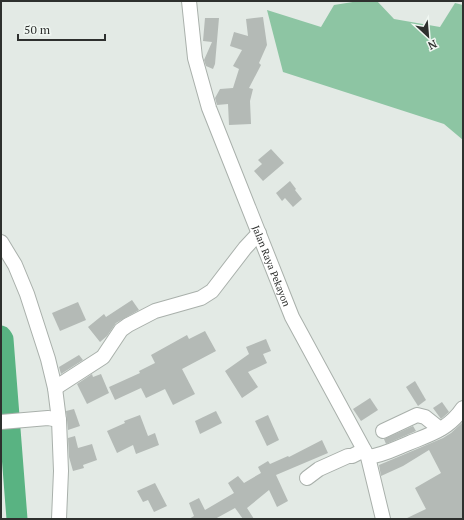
<svg xmlns="http://www.w3.org/2000/svg" width="464" height="520" font-family="'PT Serif',serif">
<style>
.green{fill:#8dc5a3}
.lines{fill:none;stroke-linecap:round;stroke-linejoin:round}
.river{stroke:#59b382;stroke-width:21}
.building{fill:#b4bab6}
.minor-casing{stroke:#a9b0ab;stroke-width:16}
.minor{stroke:#fff;stroke-width:14}
.labels{text-anchor:middle;dominant-baseline:central;stroke-width:3;stroke-linejoin:round;paint-order:stroke}
.street-label{font-size:10px;fill:#2e302e;stroke:#f0f7f2}
</style>
<rect width="100%" height="100%" fill="#e3eae5"/>
<polygon class="green" points="359,1 377,1 394,19 440,27 455,3 463,5 463,140 444,124 283,72 267,10 321,27 334,5"/>
<g class="lines">
<polyline class="river" points="1,336 3,339 17,519"/>
</g>
<g class="building">
<polygon points="263,17 267,45 259,63 261,65 249,88 253,89 250,101 251,124 229,125 228,104 217,105 215,98 220,89 233,88 239,69 233,66 242,50 230,46 234,32 248,36 246,19"/>
<polygon points="205,18 219,18 215,64 213,69 206,66 204,60 212,42 203,41"/>
<polygon points="271,149 284,163 263,181 254,171 262,164 258,160"/>
<polygon points="290,181 296,189 295,190 302,199 293,207 285,198 282,201 276,193"/>
<polygon points="132,300 139,310 116,323 107,336 100,342 88,327 104,314 106,317"/>
<polygon points="78,302 86,320 60,331 52,313"/>
<polygon points="205,331 216,351 182,369 195,394 173,405 165,389 146,398 141,388 115,400 109,387 140,373 139,371 155,363 151,355 187,335 189,339"/>
<polygon points="266,339 271,351 263,354 267,363 248,372 258,387 242,398 225,371 249,354 246,347"/>
<polygon points="79,355 83,360 61,374 59,367"/>
<polygon points="92,374 93,377 101,374 109,393 87,404 77,384"/>
<polygon points="415,381 426,400 418,406 406,387"/>
<polygon points="370,398 378,410 361,421 353,409"/>
<polygon points="442,402 449,412 441,419 433,408"/>
<polygon points="74,409 80,426 68,430 66,411"/>
<polygon points="216,411 222,423 200,434 195,421"/>
<polygon points="140,415 148,436 155,433 159,445 136,454 133,445 117,453 107,431 125,423 124,421"/>
<polygon points="268,415 279,440 267,446 255,421"/>
<polygon points="463,422 463,519 405,519 426,509 415,488 441,473 429,450 403,466 381,476 379,465 443,438 451,433"/>
<polygon points="413,426 416,431 386,444 384,439"/>
<polygon points="75,436 78,448 92,444 97,460 83,465 84,468 73,471 69,457 68,438"/>
<polygon points="322,440 328,453 276,475 288,501 277,507 269,490 247,508 254,519 243,519 235,508 215,519 189,519 194,516 189,503 199,498 205,510 234,493 228,483 238,476 244,483 261,473 258,467 268,461 270,464 288,456 289,457"/>
<polygon points="155,483 167,506 154,512 148,500 143,502 137,491"/>
</g>
<g class="lines">
<defs>
<g id="minor">
<path id="s1" d="M 189,1 L 195,58 L 209,108 L 292,317 L 368,457 L 383,519"/>
<polyline points="1,242 15,265 27,294 48,359 55,388 59,420 61,471 59,519"/>
<polyline points="55,388 103,357 121,330 128,325 155,311 201,298 212,291 245,248 259,233"/>
<polyline points="1,422 48,418 59,420"/>
<polyline points="383,431 417,415 425,417 440,429"/>
<path d="M 368,457 C 384,455 394,449 409,443 C 431,434 449,429 463,408"/>
<polyline points="307,478 319,469 348,456 352,456 364,450"/>
</g>
</defs>
<use href="#minor" class="minor-casing"/>
<use href="#minor" class="minor"/>
</g>
<g class="labels">
<g class="street-label">
<text stroke="none"><textPath href="#s1" startOffset="279">Jalan Raya Pekayon</textPath></text>
</g>
</g>
<rect width="464" height="520" fill="none" stroke="#2e302e" stroke-width="4"/>
<g transform="translate(428 36) rotate(154)" stroke="#f0f7f2" stroke-width="3" paint-order="stroke">
<path d="M0-3L7 15L0 10L-7 15Z" fill="#2e302e"/>
<text y="-6" font-size="11" font-weight="bold" text-anchor="middle" fill="#2e302e">N</text>
</g>
<path d="M18 34v6h87v-6" fill="none" stroke="#2e302e" stroke-width="2"/>
<text x="24" y="34" font-size="12" fill="#2e302e" stroke="#f0f7f2" stroke-width="3" paint-order="stroke">50 m</text>
</svg>
